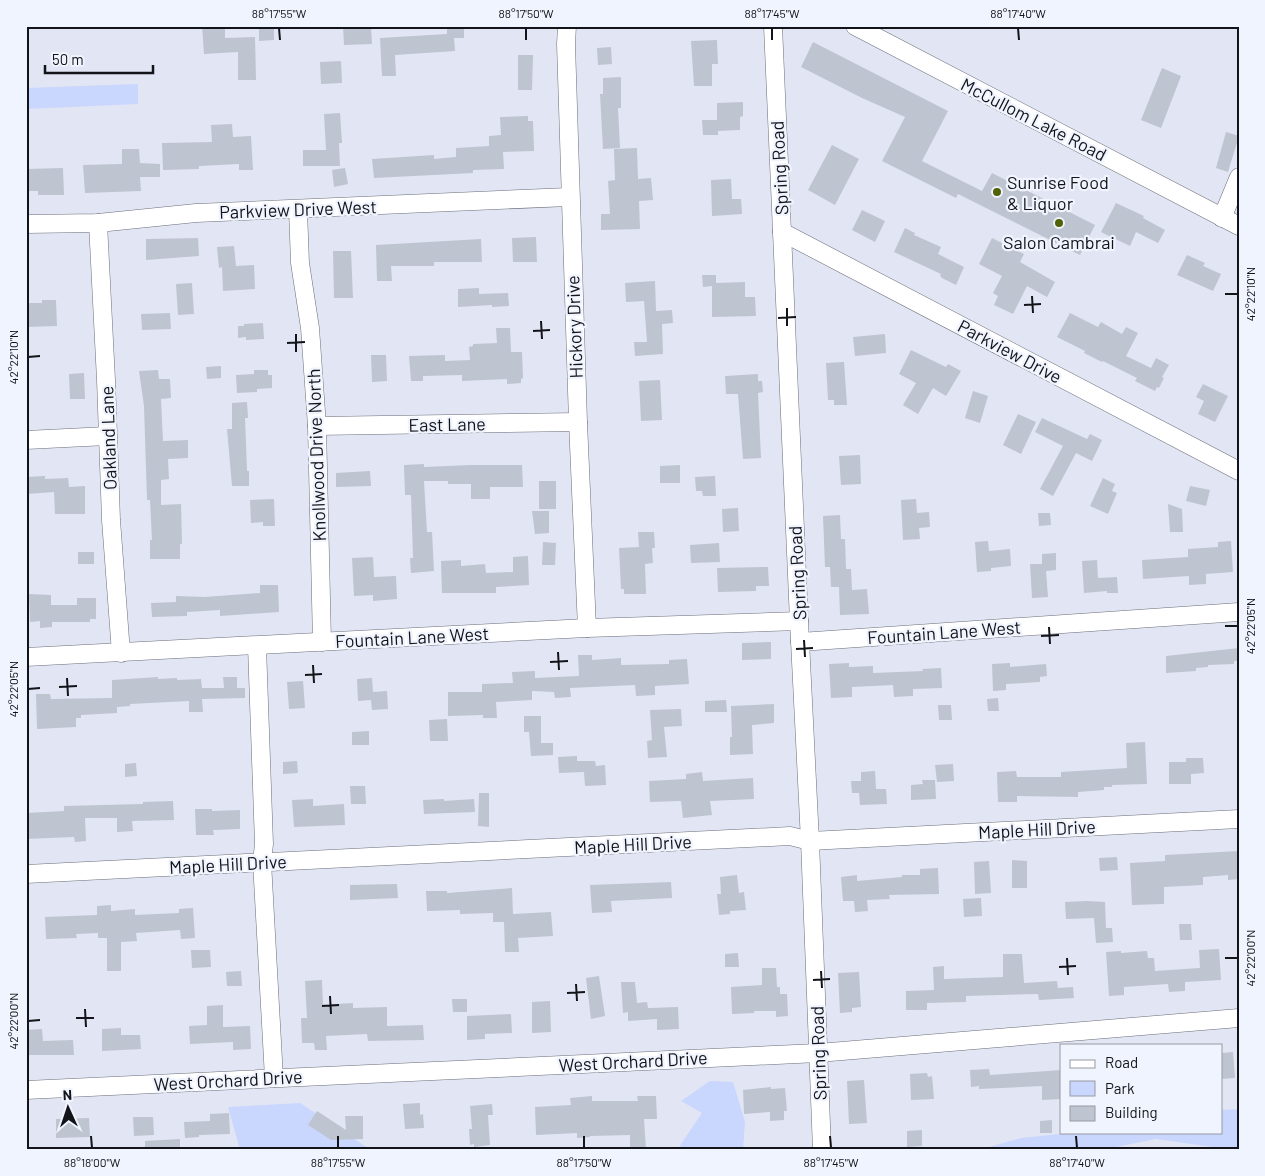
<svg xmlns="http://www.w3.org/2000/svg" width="1265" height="1176" font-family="Barlow,sans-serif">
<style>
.green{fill:#c9d6fd}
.building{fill:#bfc4d1}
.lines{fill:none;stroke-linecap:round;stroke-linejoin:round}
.minor-casing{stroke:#6a6e7a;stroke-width:19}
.minor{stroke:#fff;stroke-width:18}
.ticks{fill:none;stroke:#131419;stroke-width:2}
.poi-dot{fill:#506106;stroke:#f0f4fe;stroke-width:2}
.labels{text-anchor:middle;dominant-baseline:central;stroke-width:4.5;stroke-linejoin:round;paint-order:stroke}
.street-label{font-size:18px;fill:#131419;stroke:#f0f4fe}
.poi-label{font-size:18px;fill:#131419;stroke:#f0f4fe;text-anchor:start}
.neatline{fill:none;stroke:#131419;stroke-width:2}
.ticks-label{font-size:12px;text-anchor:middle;fill:#131419}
</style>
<rect width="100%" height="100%" fill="#e2e6f4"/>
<g class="green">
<polygon points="138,84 138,104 26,109 26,88"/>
<polygon points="710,1081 733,1082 745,1122 743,1150 677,1150 702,1113 681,1101"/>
<polygon points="300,1103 371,1150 240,1150 228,1107"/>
<polygon points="1239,1109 1239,1150 1213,1150 1212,1147 1156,1139 1116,1147 1113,1150 979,1150 1021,1138 1080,1132 1221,1132 1221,1110"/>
</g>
<g class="building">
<polygon points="202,26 225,26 225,38 255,37 256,80 238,80 238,52 204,54"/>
<polygon points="259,26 274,26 274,40 259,41"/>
<polygon points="343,26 371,26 372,44 344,45"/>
<polygon points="447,26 464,26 464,38 454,38 455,51 395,55 396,76 382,76 380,38 447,34"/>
<polygon points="717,40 718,64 712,64 712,86 694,86 691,41"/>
<polygon points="813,42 948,111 922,161 982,191 992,173 1095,225 1080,255 958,194 956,198 882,161 905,117 862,98 801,67"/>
<polygon points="611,47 612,64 598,65 597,48"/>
<polygon points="518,55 533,55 532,90 518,90"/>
<polygon points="341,61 342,83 321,84 320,62"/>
<polygon points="1162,68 1181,76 1161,128 1141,120"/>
<polygon points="621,77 621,108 618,108 620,148 603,149 600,94 603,94 603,78"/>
<polygon points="743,102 743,116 740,117 740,130 718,131 718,135 703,135 702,120 717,120 717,103"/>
<polygon points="340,113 342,143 339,143 340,166 303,166 303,150 326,150 324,114"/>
<polygon points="528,116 528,121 533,121 534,151 503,152 504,169 473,170 473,173 374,178 372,159 434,155 434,159 456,157 456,148 489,146 489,136 501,135 500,117"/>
<polygon points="232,124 233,137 251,136 253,170 239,170 239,164 199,166 199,169 163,170 162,143 212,142 211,125"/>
<polygon points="1226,132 1239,136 1228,172 1216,168"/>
<polygon points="832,145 859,159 835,205 808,190"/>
<polygon points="637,148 638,179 651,178 653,200 639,201 640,229 601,230 601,214 610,214 608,181 615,180 614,149"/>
<polygon points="122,149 139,149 140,163 160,164 160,177 140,177 141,191 85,193 83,165 122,164"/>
<polygon points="63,168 64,195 38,195 38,191 26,191 26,169"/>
<polygon points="345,168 348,184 334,187 332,170"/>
<polygon points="731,179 732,199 741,199 742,214 712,216 711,180"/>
<polygon points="1116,203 1144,216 1143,218 1165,230 1158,243 1136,232 1130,246 1101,232"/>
<polygon points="862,210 885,221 875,242 852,230"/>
<polygon points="905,228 915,233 914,235 941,247 938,254 964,267 956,285 942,278 940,276 941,274 894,252"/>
<polygon points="536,237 537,262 513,262 512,238"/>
<polygon points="198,238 199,256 146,260 146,239"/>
<polygon points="992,238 1024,254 1020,262 1055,282 1047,297 1027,286 1013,314 994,305 998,296 993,293 1002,276 979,264"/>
<polygon points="481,239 482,262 434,262 434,266 391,266 392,281 377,281 376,245"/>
<polygon points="234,246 236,266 254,265 255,289 223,291 222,267 219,268 217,247"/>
<polygon points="333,251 351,251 353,298 334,298"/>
<polygon points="1187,255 1205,263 1203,266 1221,274 1213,291 1177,275"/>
<polygon points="702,275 716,275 716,283 745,282 745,297 755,297 756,316 712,317 712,286 703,287"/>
<polygon points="655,281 656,311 672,310 673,323 662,324 663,354 635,356 634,342 647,342 644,301 626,302 625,283"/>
<polygon points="192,283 194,314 178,315 176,284"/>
<polygon points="479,288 479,294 508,293 509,306 492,307 492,305 458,307 458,289"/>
<polygon points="42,300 56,300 57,326 26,327 26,303 42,303"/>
<polygon points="170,313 171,329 142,330 141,314"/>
<polygon points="1070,313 1098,327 1101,322 1122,334 1126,327 1138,333 1126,356 1151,368 1156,358 1169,365 1162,377 1164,378 1159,388 1157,387 1155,391 1135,381 1137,378 1103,361 1102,362 1084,353 1085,351 1057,337"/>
<polygon points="263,323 264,339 246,340 246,337 238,338 238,326 244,326 244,324"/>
<polygon points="496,328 510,328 511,352 522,352 523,378 521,379 521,383 507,384 507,379 462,381 462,375 423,376 423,381 411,381 409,356 445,355 445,361 470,360 469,347 473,346 473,344 497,343"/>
<polygon points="885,334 886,353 855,356 853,337"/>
<polygon points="911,350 946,367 948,364 961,371 946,396 933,388 918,414 903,405 916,383 899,374"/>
<polygon points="371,355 386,355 387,381 372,382"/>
<polygon points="844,362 847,405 834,405 834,400 828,400 826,363"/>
<polygon points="221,366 221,378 207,379 206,367"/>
<polygon points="158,370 159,379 170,379 171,398 161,399 163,441 188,440 188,458 168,459 169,479 161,480 161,505 181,504 182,544 180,544 180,559 150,559 150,540 152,540 150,500 147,500 144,406 139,371"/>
<polygon points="254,370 268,370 268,375 272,375 272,388 257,389 257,392 237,393 236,375 254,374"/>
<polygon points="84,373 85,399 70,399 69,374"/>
<polygon points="758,374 758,381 762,381 763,392 758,393 761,458 743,459 738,394 726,394 725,376"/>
<polygon points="660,380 662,420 641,421 639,381"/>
<polygon points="1203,384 1228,396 1215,422 1198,414 1204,401 1196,397"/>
<polygon points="973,391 988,396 980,423 965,418"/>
<polygon points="247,402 248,418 245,418 247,471 249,471 249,486 232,486 227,429 232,429 232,403"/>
<polygon points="1018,414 1036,422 1021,454 1003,445"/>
<polygon points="1042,418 1087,439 1090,434 1102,440 1092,461 1076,453 1053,496 1040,489 1063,446 1035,432"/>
<polygon points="860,455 861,484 841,485 839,456"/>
<polygon points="424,464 424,467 471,465 522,465 523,487 490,487 490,499 471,499 471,484 448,484 448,481 424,481 427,532 432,532 434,571 411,573 410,558 413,558 411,495 405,495 404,465"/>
<polygon points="680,465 680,483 660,483 660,466"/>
<polygon points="370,471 371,486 336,487 336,473"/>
<polygon points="45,476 45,479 68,478 69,487 85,486 85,514 55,514 54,492 27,494 26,477"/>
<polygon points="715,476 716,496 703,496 702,491 696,491 695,477"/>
<polygon points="1103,478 1115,484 1112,491 1117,493 1108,514 1090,506"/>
<rect x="539" y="481" width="17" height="28"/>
<polygon points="1190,486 1210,490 1206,506 1186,501"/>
<polygon points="274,499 275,526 263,526 263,522 251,523 250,500"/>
<polygon points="916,499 917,513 929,512 930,527 919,528 920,539 903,540 901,500"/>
<polygon points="1168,504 1182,509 1183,532 1170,532"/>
<polygon points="738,508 739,531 723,532 722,509"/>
<polygon points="532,511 549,511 549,533 535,534"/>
<polygon points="1038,513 1050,513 1051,525 1039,526"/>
<polygon points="840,515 841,539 845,539 846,569 851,569 852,590 867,589 869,614 840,615 839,587 831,587 830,567 825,567 823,516"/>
<polygon points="638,532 654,532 655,548 652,548 653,563 645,564 646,594 624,594 624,589 621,589 619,548 639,547"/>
<polygon points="988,541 989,551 1010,549 1011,566 991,568 991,571 977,572 975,542"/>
<polygon points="1231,541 1233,572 1206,574 1206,584 1189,585 1189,576 1143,579 1142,560 1188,557 1188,549 1218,547 1218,542"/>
<polygon points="543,542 556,543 555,565 542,565"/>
<polygon points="719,543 720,562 691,563 690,545"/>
<rect x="78" y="552" width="16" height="12"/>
<polygon points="1056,553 1056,570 1046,571 1048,597 1032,598 1030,564 1042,564 1042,554"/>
<polygon points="528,556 529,585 496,587 496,593 442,593 441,561 461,560 461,566 485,564 486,573 513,572 513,557"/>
<polygon points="373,557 374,577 396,576 397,599 373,601 373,595 354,596 352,558"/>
<polygon points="1097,560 1098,578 1117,577 1118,593 1107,593 1107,591 1084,593 1082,561"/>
<polygon points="768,567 769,586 756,586 756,591 718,592 717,568"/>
<polygon points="260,585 278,585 279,612 220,616 220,610 187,612 187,616 152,617 151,603 176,602 176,596 204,597 260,593"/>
<polygon points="29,594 51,595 51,605 77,605 77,598 96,598 96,619 90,619 90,622 52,622 52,627 40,628 40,621 30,622"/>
<polygon points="771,642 771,659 742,660 742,643"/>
<polygon points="1239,648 1239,661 1234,661 1234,664 1208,665 1208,667 1196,668 1196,671 1166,673 1166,656"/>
<polygon points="578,655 592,655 592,660 621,658 621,665 669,664 669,660 687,659 689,684 655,686 655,695 636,696 635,685 570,688 571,697 555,698 554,692 532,691 532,700 496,702 497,718 483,718 483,715 448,716 448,692 482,692 482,684 513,683 512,672 535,671 535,678 579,676"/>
<polygon points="849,663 849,667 873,666 873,673 923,671 922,669 941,668 942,688 913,689 913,696 894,697 893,685 852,687 852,697 831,698 829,664"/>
<polygon points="1010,663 1010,667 1046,664 1047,676 1040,677 1040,682 1006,684 1006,690 993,691 992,664"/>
<polygon points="158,677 158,679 177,678 177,680 201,679 202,688 224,688 223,677 237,677 237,688 245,688 245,698 202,699 203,712 189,712 189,701 130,704 130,706 117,707 117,713 81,715 81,718 76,718 76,727 37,729 36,694 50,694 51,699 112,698 112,680"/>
<polygon points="372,678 373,692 387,691 388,709 372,710 371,700 358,701 357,679"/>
<polygon points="303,681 305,708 289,709 287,682"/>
<polygon points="998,698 999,711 988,711 987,699"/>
<polygon points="726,700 727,712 705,712 705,701"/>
<polygon points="774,704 774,723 752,725 753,754 730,755 730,737 732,737 731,706"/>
<polygon points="938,705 951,705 952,720 939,720"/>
<polygon points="681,709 682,726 664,727 667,757 648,758 647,741 652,740 650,710"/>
<polygon points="524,716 541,716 541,743 553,743 553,755 531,756 529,732 524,732"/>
<polygon points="447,719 448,741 430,741 429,720"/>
<polygon points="369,731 369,745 352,745 352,732"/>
<polygon points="1145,742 1147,784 1112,785 1112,787 1104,787 1104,790 1078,792 1078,797 1017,796 1017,802 998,802 997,772 1016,771 1017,777 1061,777 1061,772 1127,768 1126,743"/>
<polygon points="577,756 577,761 595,761 596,766 605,765 606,785 585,786 584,772 559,773 558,757"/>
<polygon points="1186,758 1203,758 1204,773 1191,774 1191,784 1169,784 1169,762 1186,762"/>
<polygon points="297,761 298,773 283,774 283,762"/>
<polygon points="136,763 137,776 125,777 125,764"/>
<polygon points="953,764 954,781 937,782 935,765"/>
<polygon points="875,771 876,789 886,789 887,804 860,805 859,793 852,793 851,781 861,781 861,772"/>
<polygon points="702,772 703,781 753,778 754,799 710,801 712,815 683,818 681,801 650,802 649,781 686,779 686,774"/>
<polygon points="922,780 935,780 936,799 911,800 911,785 923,784"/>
<polygon points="350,786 365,786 366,804 351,804"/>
<polygon points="479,793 489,793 489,827 478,826"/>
<polygon points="313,799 313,806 344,804 345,825 294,827 292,800"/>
<polygon points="444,799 444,801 474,799 475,812 424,814 423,800"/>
<polygon points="173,801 174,820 132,821 133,831 117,832 117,818 85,818 86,841 75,842 74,837 26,839 26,813 64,811 64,806 143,804 143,802"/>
<polygon points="195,809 212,809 212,811 240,810 240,829 213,830 214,835 196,835"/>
<polygon points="1239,851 1239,879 1228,880 1228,875 1203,877 1203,885 1164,887 1164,904 1132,905 1130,863 1165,861 1165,855"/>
<polygon points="1117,857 1118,870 1100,871 1099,858"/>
<polygon points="1012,860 1027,861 1027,888 1012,888"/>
<polygon points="989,861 991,893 975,894 974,862"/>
<polygon points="938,868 939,894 889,895 890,899 867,900 868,911 855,912 854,901 843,901 841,877 857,875 857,881 902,877 902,875 920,875 920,869"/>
<polygon points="737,875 739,893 744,892 746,910 730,911 730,914 719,915 717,894 721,894 720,877"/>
<polygon points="671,882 672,898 611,901 612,912 592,913 590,885"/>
<polygon points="397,884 398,898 350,900 350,885"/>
<polygon points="512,888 513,914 551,912 553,936 518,938 519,952 505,952 504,922 493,922 493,913 460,914 460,910 427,911 426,891 447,891 447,893"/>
<polygon points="981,898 982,916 964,917 963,899"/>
<polygon points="1087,901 1105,902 1106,928 1112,928 1113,942 1096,943 1094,918 1066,919 1065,902"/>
<polygon points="111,905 111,911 135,909 135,915 179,913 179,909 193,908 195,938 181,939 180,930 136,933 137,941 121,942 121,971 107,971 107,938 98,938 98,933 76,934 77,938 46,939 45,917 97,915 97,906"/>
<polygon points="1179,924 1191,924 1192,940 1180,940"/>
<polygon points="1219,949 1221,980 1185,982 1185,991 1169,992 1168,984 1124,987 1124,995 1109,996 1106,952 1121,951 1121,953 1147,951 1148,958 1154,958 1155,971 1200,968 1199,950"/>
<polygon points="191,950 210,950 211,967 192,968"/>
<polygon points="738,953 739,967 725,967 725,954"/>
<polygon points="1003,954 1022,954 1024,983 1057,981 1058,988 1073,987 1074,998 1039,1000 1038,994 966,996 966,1002 927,1003 927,1010 906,1010 906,991 934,990 933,967 944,966 944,979 1003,977"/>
<polygon points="762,968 776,968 777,987 780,987 780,994 787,994 788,1016 776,1017 776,1011 754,1011 754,1013 732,1014 731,987 762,985"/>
<polygon points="241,971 242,986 227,986 226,972"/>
<polygon points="859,972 861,1007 852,1008 852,1012 840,1013 838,973"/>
<polygon points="599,976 605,1016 591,1019 586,978"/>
<polygon points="322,980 323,1005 353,1003 353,1008 387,1007 387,1026 423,1025 424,1040 368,1041 367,1034 326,1036 327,1050 315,1050 314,1043 302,1043 301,1018 307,1018 305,981"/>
<polygon points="621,982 635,982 637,1003 647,1002 648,1008 650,1008 678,1007 679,1029 657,1030 657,1019 628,1021 628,1012 623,1013"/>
<polygon points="452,999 467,999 467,1012 453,1012"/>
<polygon points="550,1001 551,1032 532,1033 532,1002"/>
<polygon points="223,1005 223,1027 250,1026 251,1049 233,1050 233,1042 190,1044 189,1026 207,1025 207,1006"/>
<polygon points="511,1014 512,1033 485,1034 485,1039 467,1040 467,1016"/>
<polygon points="121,1028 121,1035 140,1035 141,1049 102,1051 102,1029"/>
<polygon points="42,1029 43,1041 73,1040 74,1055 26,1055 26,1030"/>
<polygon points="1233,1052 1235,1078 1221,1079 1221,1053"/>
<polygon points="989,1069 990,1075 1061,1070 1061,1099 1042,1100 1042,1086 979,1089 979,1086 971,1087 970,1070"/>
<polygon points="927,1073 928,1077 932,1076 934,1099 911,1100 910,1074"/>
<polygon points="864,1080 867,1123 849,1124 847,1081"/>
<polygon points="771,1087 771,1089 785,1088 787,1111 784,1111 784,1120 770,1121 770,1112 744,1114 743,1090"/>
<polygon points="592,1096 592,1101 638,1101 637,1096 656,1096 657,1119 644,1119 646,1150 630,1150 630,1135 590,1136 590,1137 577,1138 577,1133 536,1135 535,1107 571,1105 570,1098"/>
<polygon points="420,1103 420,1115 423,1114 424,1128 405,1129 403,1104"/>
<polygon points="492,1104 493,1115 488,1115 490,1145 474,1147 474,1144 470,1145 469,1129 472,1129 470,1106"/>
<polygon points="317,1111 346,1130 345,1116 363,1116 363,1139 331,1140 308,1125"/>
<polygon points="229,1113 230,1134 199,1135 199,1137 185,1138 184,1122 210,1121 210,1114"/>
<polygon points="133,1117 153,1117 154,1135 134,1136"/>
<polygon points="89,1118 90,1137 56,1138 56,1119"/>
<polygon points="1052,1120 1052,1133 1040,1133 1040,1121"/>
<polygon points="922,1130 922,1146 907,1147 907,1131"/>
<polygon points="180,1139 180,1150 145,1150 145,1141"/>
</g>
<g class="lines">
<defs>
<g id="minor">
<polyline points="567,26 566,44 578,422 587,628"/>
<polyline points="773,26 799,621 810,841 822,1150"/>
<polyline points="855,26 1239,226"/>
<polyline points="298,210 300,263 310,328 317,426 322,642"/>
<polyline points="1222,218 1239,177"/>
<polyline points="98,223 106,380 111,520 121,653"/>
<polyline points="26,224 98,223 196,213 569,197"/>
<polyline points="782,232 1239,471"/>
<polyline points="317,426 578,422"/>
<polyline points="26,440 107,436"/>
<polyline points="800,642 1239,612"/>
<polyline points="257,646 264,844 262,862 274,1078"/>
<polyline points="26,657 587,628 799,621"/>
<polyline points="26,874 790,836 810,841 1239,819"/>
<polyline points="26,1090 818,1053 1239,1018"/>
</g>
</defs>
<use href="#minor" class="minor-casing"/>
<use href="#minor" class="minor"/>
</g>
<path class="ticks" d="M 279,28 L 280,40M 526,28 L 526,40M 772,28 L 772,40M 1018,28 L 1019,40M 1225,294 L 1238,294M 1032,296 L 1033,313M 1024,305 L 1041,304M 787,308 L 787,326M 778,318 L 796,317M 541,321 L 542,339M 533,331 L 550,330M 296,334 L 296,352M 287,343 L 305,342M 28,357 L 40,356M 1225,626 L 1238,626M 1049,627 L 1050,644M 1041,636 L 1059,635M 804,640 L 805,657M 796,649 L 813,648M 558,652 L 559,670M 550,662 L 568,661M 313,665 L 314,683M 305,675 L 322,674M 67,678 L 68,696M 59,687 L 77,686M 28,689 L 40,688M 1067,958 L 1068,975M 1225,958 L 1238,958M 1059,967 L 1076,966M 821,971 L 822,988M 813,980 L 830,979M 576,984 L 577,1001M 567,993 L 585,992M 330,996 L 331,1014M 322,1006 L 339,1005M 85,1009 L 86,1027M 76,1018 L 94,1018M 28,1021 L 40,1020M 91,1136 L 92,1148M 338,1136 L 338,1148M 584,1136 L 584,1148M 830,1136 L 831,1148M 1076,1136 L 1077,1148"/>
<g class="poi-dot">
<circle cx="997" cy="192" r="5"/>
<circle cx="1059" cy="223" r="5"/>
</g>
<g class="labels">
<g class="street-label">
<text transform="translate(1034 119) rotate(27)">McCullom Lake Road</text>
<text transform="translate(779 168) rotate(-93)">Spring Road</text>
<text transform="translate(298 209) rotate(-2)">Parkview Drive West</text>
<text transform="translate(574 327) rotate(-92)">Hickory Drive</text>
<text transform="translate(1010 351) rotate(28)">Parkview Drive</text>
<text transform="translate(447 424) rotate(-1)">East Lane</text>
<text transform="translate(108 438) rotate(-92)">Oakland Lane</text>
<text transform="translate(316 455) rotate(-92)">Knollwood Drive North</text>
<text transform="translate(797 573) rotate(-93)">Spring Road</text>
<text transform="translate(944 632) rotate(-4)">Fountain Lane West</text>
<text transform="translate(412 637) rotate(-3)">Fountain Lane West</text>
<text transform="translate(1037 829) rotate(-3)">Maple Hill Drive</text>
<text transform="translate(633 844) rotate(-3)">Maple Hill Drive</text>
<text transform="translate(228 864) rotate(-3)">Maple Hill Drive</text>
<text transform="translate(818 1053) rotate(-92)">Spring Road</text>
<text transform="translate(633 1061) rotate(-3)">West Orchard Drive</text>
<text transform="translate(228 1080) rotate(-3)">West Orchard Drive</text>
</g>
<g class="poi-label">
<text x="1007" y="182">Sunrise Food<tspan x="1007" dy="21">&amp; Liquor</tspan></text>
<text x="1059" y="242" text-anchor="middle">Salon Cambrai</text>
</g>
</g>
<rect width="1265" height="1176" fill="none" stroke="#f0f4fe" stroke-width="55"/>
<rect x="1060" y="1044" width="162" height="90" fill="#f0f4fe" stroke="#989aa2"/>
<rect x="1070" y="1060" width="25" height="8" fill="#ffffff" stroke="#989aa2"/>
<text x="1105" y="1068" font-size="15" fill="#131419">Road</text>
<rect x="1070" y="1081" width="25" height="15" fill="#c9d6fd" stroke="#989aa2"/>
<text x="1105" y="1094" font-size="15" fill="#131419">Park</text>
<rect x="1070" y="1106" width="25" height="15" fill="#bfc4d1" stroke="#989aa2"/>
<text x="1105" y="1118" font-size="15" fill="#131419">Building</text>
<g transform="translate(68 1108) rotate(357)" stroke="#f0f4fe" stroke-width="4" paint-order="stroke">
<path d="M0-4L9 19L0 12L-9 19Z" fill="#131419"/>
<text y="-8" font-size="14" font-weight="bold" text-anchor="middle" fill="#131419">N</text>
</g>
<path d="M45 65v8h108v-8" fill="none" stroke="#131419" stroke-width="2.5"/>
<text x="52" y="65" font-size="15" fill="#131419" stroke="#f0f4fe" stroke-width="4" paint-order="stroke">50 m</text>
<rect x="28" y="28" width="1210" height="1120" class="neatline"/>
<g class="ticks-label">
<text x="279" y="18">88°17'55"W</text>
<text x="526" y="18">88°17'50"W</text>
<text x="772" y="18">88°17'45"W</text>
<text x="1018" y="18">88°17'40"W</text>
<text transform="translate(1251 294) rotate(-90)" y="4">42°22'10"N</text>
<text transform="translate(14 357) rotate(-90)" y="4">42°22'10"N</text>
<text transform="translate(1251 626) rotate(-90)" y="4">42°22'05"N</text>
<text transform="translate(14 689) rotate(-90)" y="4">42°22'05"N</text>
<text transform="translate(1251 958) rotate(-90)" y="4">42°22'00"N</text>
<text transform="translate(14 1021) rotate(-90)" y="4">42°22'00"N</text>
<text x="92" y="1167">88°18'00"W</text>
<text x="338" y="1167">88°17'55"W</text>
<text x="584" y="1167">88°17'50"W</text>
<text x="831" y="1167">88°17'45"W</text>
<text x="1077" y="1167">88°17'40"W</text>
</g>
</svg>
